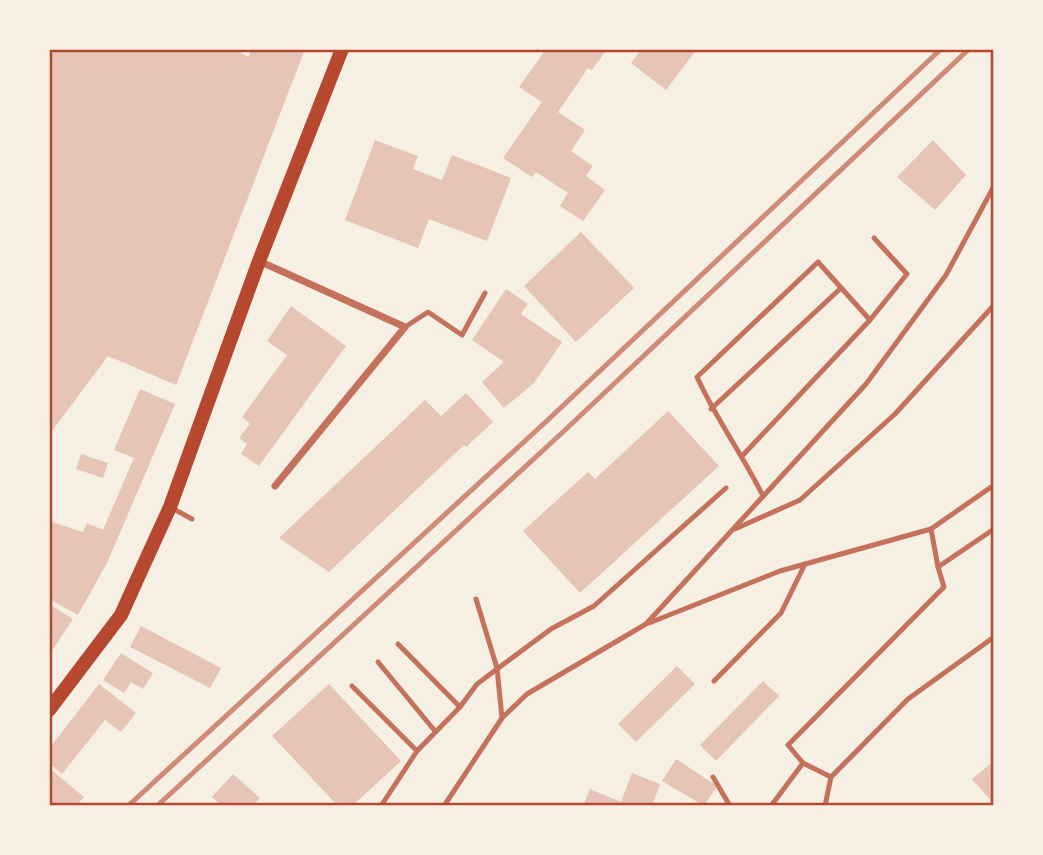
<svg xmlns="http://www.w3.org/2000/svg" width="1043" height="855" font-family="Ubuntu,sans-serif">
<style>
.building{fill:#e6c5b7}
.lines{fill:none;stroke-linecap:round;stroke-linejoin:round}
.service{stroke:#c5725c;stroke-width:5}
.minor{stroke:#c5725c;stroke-width:7}
.secondary{stroke:#b5482f;stroke-width:14}
.rail{stroke:#cf8b77;stroke-width:5}
.neatline{fill:none;stroke:#b5482f;stroke-width:2.5}
</style>
<rect width="100%" height="100%" fill="#f6efe4"/>
<g class="building">
<polygon points="49,49 232,49 249,57 251,49 305,49 176,385 108,356 49,435"/>
<polygon points="546,49 600,49 605,52 592,70 588,68 558,112 585,130 571,151 593,166 586,176 605,190 583,221 560,206 568,193 536,172 532,177 503,158 542,102 519,87"/>
<polygon points="642,49 697,49 666,90 631,63"/>
<polygon points="375,140 418,156 413,169 442,180 452,155 511,178 487,241 429,219 418,248 345,220"/>
<polygon points="933,140 966,175 935,210 897,177"/>
<polygon points="581,232 634,288 576,342 524,286"/>
<polygon points="506,289 528,304 521,314 562,342 534,383 504,408 482,382 504,362 472,340"/>
<polygon points="291,306 346,346 259,466 241,454 247,444 239,438 250,424 242,417 287,355 267,341"/>
<polygon points="140,389 175,404 108,561 78,615 49,599 49,521 83,532 87,523 103,530 134,458 114,450"/>
<polygon points="466,393 493,422 466,447 464,445 329,572 279,538 425,400 441,416"/>
<polygon points="668,411 719,466 580,593 523,531 588,472 595,479"/>
<polygon points="81,454 108,463 103,478 76,469"/>
<polygon points="49,604 73,619 49,655"/>
<polygon points="141,626 221,668 210,688 130,647"/>
<polygon points="121,653 153,673 143,689 131,682 124,693 103,680"/>
<polygon points="677,666 695,684 636,742 618,724"/>
<polygon points="763,681 779,696 716,761 700,745"/>
<polygon points="99,684 136,713 121,732 105,720 62,774 49,763 49,749"/>
<polygon points="329,684 401,761 352,806 338,806 272,736"/>
<polygon points="676,759 717,786 704,806 662,781"/>
<polygon points="994,761 994,804 972,779"/>
<polygon points="49,768 84,797 76,806 49,806"/>
<polygon points="632,773 660,784 652,806 583,806 590,789 621,802"/>
<polygon points="233,774 260,798 253,806 222,806 212,797"/>
</g>
<g class="lines">
<g class="service">
<polyline points="870,320 907,274 874,238"/>
<polyline points="405,327 428,312 462,335 485,293"/>
<polyline points="711,409 841,288"/>
<path d="M 743,455 L 870,320 L 818,262 L 697,377 C 716,419 743,455 763,496"/>
<polyline points="170,507 192,519"/>
<polyline points="735,529 800,500 895,414 994,305"/>
<polyline points="931,529 938,567"/>
<polyline points="476,599 497,668 502,718"/>
<polyline points="649,623 780,571 931,529 994,485"/>
<polyline points="398,644 460,707"/>
<polyline points="378,662 435,731"/>
<polyline points="714,681 781,613 805,564"/>
<polyline points="352,686 417,751"/>
<polyline points="713,777 730,806"/>
<polyline points="831,777 803,763 788,745 944,587 938,567 994,529"/>
<polyline points="381,806 417,751 460,707 477,684 551,629 594,606 726,488"/>
<polyline points="444,806 502,718 527,694 646,624 866,384 946,275 994,186"/>
<polyline points="498,806 521,806"/>
<polyline points="771,806 803,763"/>
<polyline points="825,806 831,777 908,699 994,637"/>
</g>
<polyline class="minor" points="259,261 405,327 275,486"/>
<polyline class="secondary" points="49,710 121,615 149,553 170,507 259,261 342,49"/>
<g class="rail">
<polyline points="128,806 551,417 941,49"/>
<polyline points="157,806 564,431 969,49"/>
</g>
</g>
<rect width="1043" height="855" fill="none" stroke="#f6efe4" stroke-width="102"/>
<rect x="51" y="51" width="941" height="753" class="neatline"/>
</svg>
